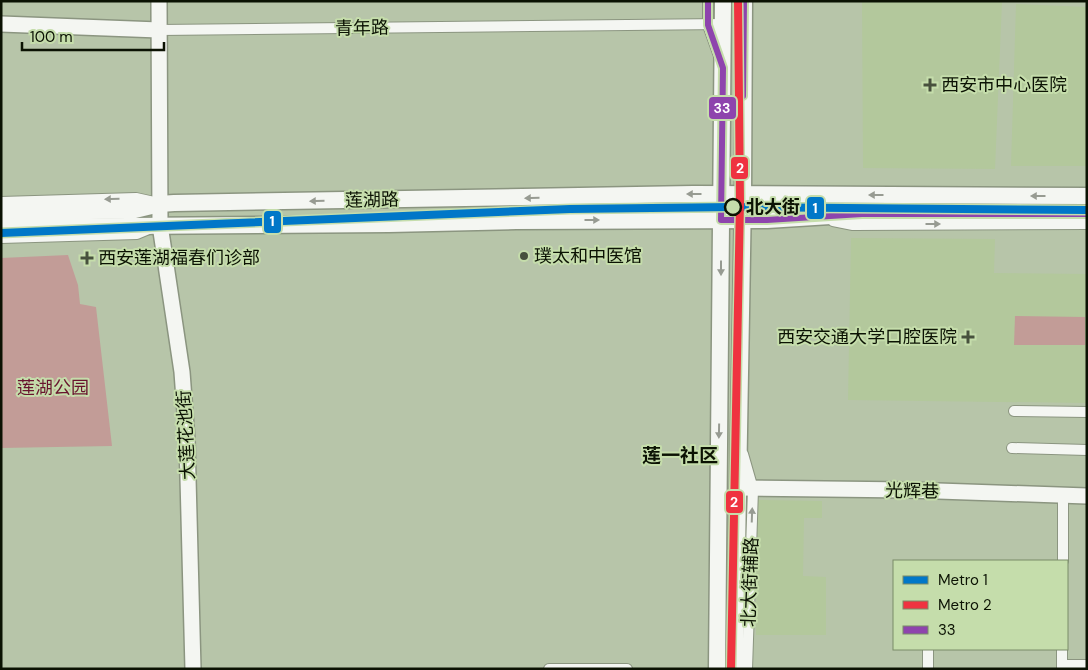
<svg xmlns="http://www.w3.org/2000/svg" width="1088" height="670" font-family="'DM Sans','Noto Sans SC',sans-serif">
<style>
.built{fill:#b3c89c}
.green{fill:#c29c97}
.lines{fill:none;stroke-linecap:round;stroke-linejoin:round}
.street-casing{stroke:#8b9580;stroke-width:12}
.secondary-casing{stroke:#8b9580;stroke-width:18}
.primary-casing{stroke:#8b9580;stroke-width:19}
.street{stroke:#f4f6f2;stroke-width:10}
.secondary{stroke:#f4f6f2;stroke-width:15}
.primary{stroke:#f4f6f2;stroke-width:16}
.bus-1-casing{stroke:#c5ddab;stroke-width:10}
.bus-1{stroke:#8e44ad;stroke-width:6}
.metro-1-casing{stroke:#c5ddab;stroke-width:11}
.metro-2-casing{stroke:#c5ddab;stroke-width:11}
.metro-1{stroke:#0077c8;stroke-width:8}
.metro-2{stroke:#ef3340;stroke-width:8}
.oneway{fill:#979b92}
.poi-dot{fill:#47513d;stroke:#c5ddab;stroke-width:2}
.stop-dot{fill:#c5ddab;stroke:#0b1203;stroke-width:2.5}
.labels{text-anchor:middle;dominant-baseline:central;stroke-width:4;stroke-linejoin:round;paint-order:stroke}
.street-label{font-size:18px;fill:#0b1203;stroke:#c5ddab}
.poi-label{font-size:18px;fill:#0b1203;stroke:#c5ddab;text-anchor:start}
.stop-label{font-size:18px;font-weight:bold;fill:#0b1203;stroke:#c5ddab;text-anchor:start}
.park-label{font-size:18px;fill:#69142e;stroke:#c5ddab}
.neighbourhood-label{font-size:19px;font-weight:bold;fill:#0b1203;stroke:#c5ddab}
.line-badge{stroke:#c5ddab;stroke-width:2}
.badge-label{font-size:14px;text-anchor:middle;font-weight:bold;fill:#fff}
</style>
<rect width="100%" height="100%" fill="#b7c5a9"/>
<g class="built">
<polygon points="862,1 1002,1 995,169 863,168"/>
<polygon points="1016,4 1087,7 1087,166 1011,166"/>
<polygon points="851,238 995,239 994,273 1087,274 1087,403 848,400"/>
<polygon points="757,500 822,501 822,518 804,518 803,576 826,577 826,635 756,635"/>
</g>
<g class="green">
<polygon points="68,255 78,285 80,304 96,307 112,446 1,448 1,258"/>
<polygon points="1015,316 1085,317 1085,345 1014,345"/>
</g>
<g class="lines">
<defs>
<g id="street">
<polyline points="708,1 708,25 719,56"/>
<polyline points="159,30 723,24"/>
<polyline points="1,202 136,198 154,202"/>
<polyline points="833,221 853,225 1087,224"/>
<polyline points="1,238 137,234 149,229"/>
<polyline points="1014,411 1087,412"/>
<polyline points="1012,448 1087,450"/>
<polyline points="743,454 753,489 747,669"/>
<polyline points="1063,495 1063,561"/>
<polyline points="1062,665 1087,665"/>
<polyline points="549,669 627,669"/>
<polyline points="928,669 928,649"/>
<polyline points="1062,669 1062,649"/>
</g>
<g id="secondary">
<polyline points="159,1 160,225 182,372 187,440 193,669"/>
<polyline points="1,24 159,30"/>
<polyline points="738,488 909,490 1087,496"/>
</g>
<g id="primary">
<polyline points="1,213 135,210 160,204 174,203 693,194 1087,196"/>
<polyline points="1,227 389,224 516,221 767,220 862,214 952,213 1087,214"/>
<polyline points="717,669 723,1"/>
<polyline points="735,669 743,195 744,1"/>
</g>
</defs>
<use href="#street" class="street-casing"/>
<use href="#secondary" class="secondary-casing"/>
<use href="#primary" class="primary-casing"/>
<use href="#street" class="street"/>
<use href="#secondary" class="secondary"/>
<use href="#primary" class="primary"/>
<defs>
<g id="bus-1">
<polyline points="708,1 708,25 723,68 721,220 767,220 862,214 1087,214"/>
<polyline points="743,96 744,1"/>
</g>
</defs>
<use href="#bus-1" class="bus-1-casing"/>
<use href="#bus-1" class="bus-1"/>
<defs>
<polyline id="metro-1" points="1,233 570,209 733,207 1087,210"/>
<polyline id="metro-2" points="731,669 740,202 738,1"/>
</defs>
<use href="#metro-1" class="metro-1-casing"/>
<use href="#metro-2" class="metro-2-casing"/>
<use href="#metro-1" class="metro-1"/>
<use href="#metro-2" class="metro-2"/>
</g>
<defs><path id="oneway-solid" d="M-6-.8H1V-3.2L6.5 0L1 3.2V.8H-6Z" transform="scale(1.25)"/></defs>
<g class="oneway">
<use href="#oneway-solid" transform="translate(694 194) rotate(180)"/>
<use href="#oneway-solid" transform="translate(876 195) rotate(-180)"/>
<use href="#oneway-solid" transform="translate(1038 196) rotate(-180)"/>
<use href="#oneway-solid" transform="translate(532 198) rotate(179)"/>
<use href="#oneway-solid" transform="translate(112 199) rotate(179)"/>
<use href="#oneway-solid" transform="translate(317 201) rotate(179)"/>
<use href="#oneway-solid" transform="translate(592 220)"/>
<use href="#oneway-solid" transform="translate(933 224)"/>
<use href="#oneway-solid" transform="translate(721 268) rotate(90)"/>
<use href="#oneway-solid" transform="translate(719 431) rotate(91)"/>
<use href="#oneway-solid" transform="translate(752 515) rotate(-88)"/>
</g>
<g class="poi-dot">
<path d="M927.5 77.5h5v5h5v5h-5v5h-5v-5h-5v-5h5z"/>
<circle cx="524" cy="256" r="5"/>
<path d="M84.5 250.5h5v5h5v5h-5v5h-5v-5h-5v-5h5z"/>
<path d="M965.5 329.5h5v5h5v5h-5v5h-5v-5h-5v-5h5z"/>
</g>
<circle class="stop-dot" cx="733" cy="207" r="8"/>
<g class="labels">
<g class="street-label">
<text transform="translate(362 28) rotate(-1)">青年路</text>
<text transform="translate(372 200) rotate(-1)">莲湖路</text>
<text transform="translate(186 435) rotate(-93)">大莲花池街</text>
<text transform="translate(912 491) rotate(1)">光辉巷</text>
<text transform="translate(750 582) rotate(-88)">北大街辅路</text>
</g>
<g class="poi-label">
<text x="941" y="85">西安市中心医院</text>
<text x="534" y="256">璞太和中医馆</text>
<text x="98" y="258">西安莲湖福春们诊部</text>
<text x="957" y="337" text-anchor="end">西安交通大学口腔医院</text>
</g>
<g class="stop-label">
<text x="746" y="207">北大街</text>
</g>
<g class="park-label">
<text x="53" y="388">莲湖公园</text>
</g>
<g class="neighbourhood-label">
<text x="680" y="455">莲一社区</text>
</g>
</g>
<g class="line-badge">
<rect x="708" y="96" width="29" height="24" rx="5" fill="#8e44ad"/>
<rect x="730" y="156" width="19" height="24" rx="5" fill="#ef3340"/>
<rect x="806" y="196" width="19" height="24" rx="5" fill="#0077c8"/>
<rect x="263" y="210" width="19" height="24" rx="5" fill="#0077c8"/>
<rect x="725" y="490" width="19" height="24" rx="5" fill="#ef3340"/>
</g>
<g class="badge-label">
<text x="722" y="113">33</text>
<text x="740" y="173">2</text>
<text x="815" y="213">1</text>
<text x="272" y="226">1</text>
<text x="734" y="507">2</text>
</g>
<rect width="1088" height="670" fill="none" stroke="#0b1203" stroke-width="5"/>
<rect x="893" y="560" width="175" height="90" fill="#c5ddab" stroke="#7b8c68"/>
<rect x="903" y="576" width="25" height="8" fill="#0077c8" stroke="#7b8c68"/>
<text x="938" y="585" font-size="15" fill="#0b1203">Metro 1</text>
<rect x="903" y="601" width="25" height="8" fill="#ef3340" stroke="#7b8c68"/>
<text x="938" y="610" font-size="15" fill="#0b1203">Metro 2</text>
<rect x="903" y="626" width="25" height="8" fill="#8e44ad" stroke="#7b8c68"/>
<text x="938" y="635" font-size="15" fill="#0b1203">33</text>
<path d="M22 42v8h142v-8" fill="none" stroke="#0b1203" stroke-width="2.5"/>
<text x="30" y="42" font-size="15" fill="#0b1203" stroke="#c5ddab" stroke-width="4" paint-order="stroke">100 m</text>
</svg>
